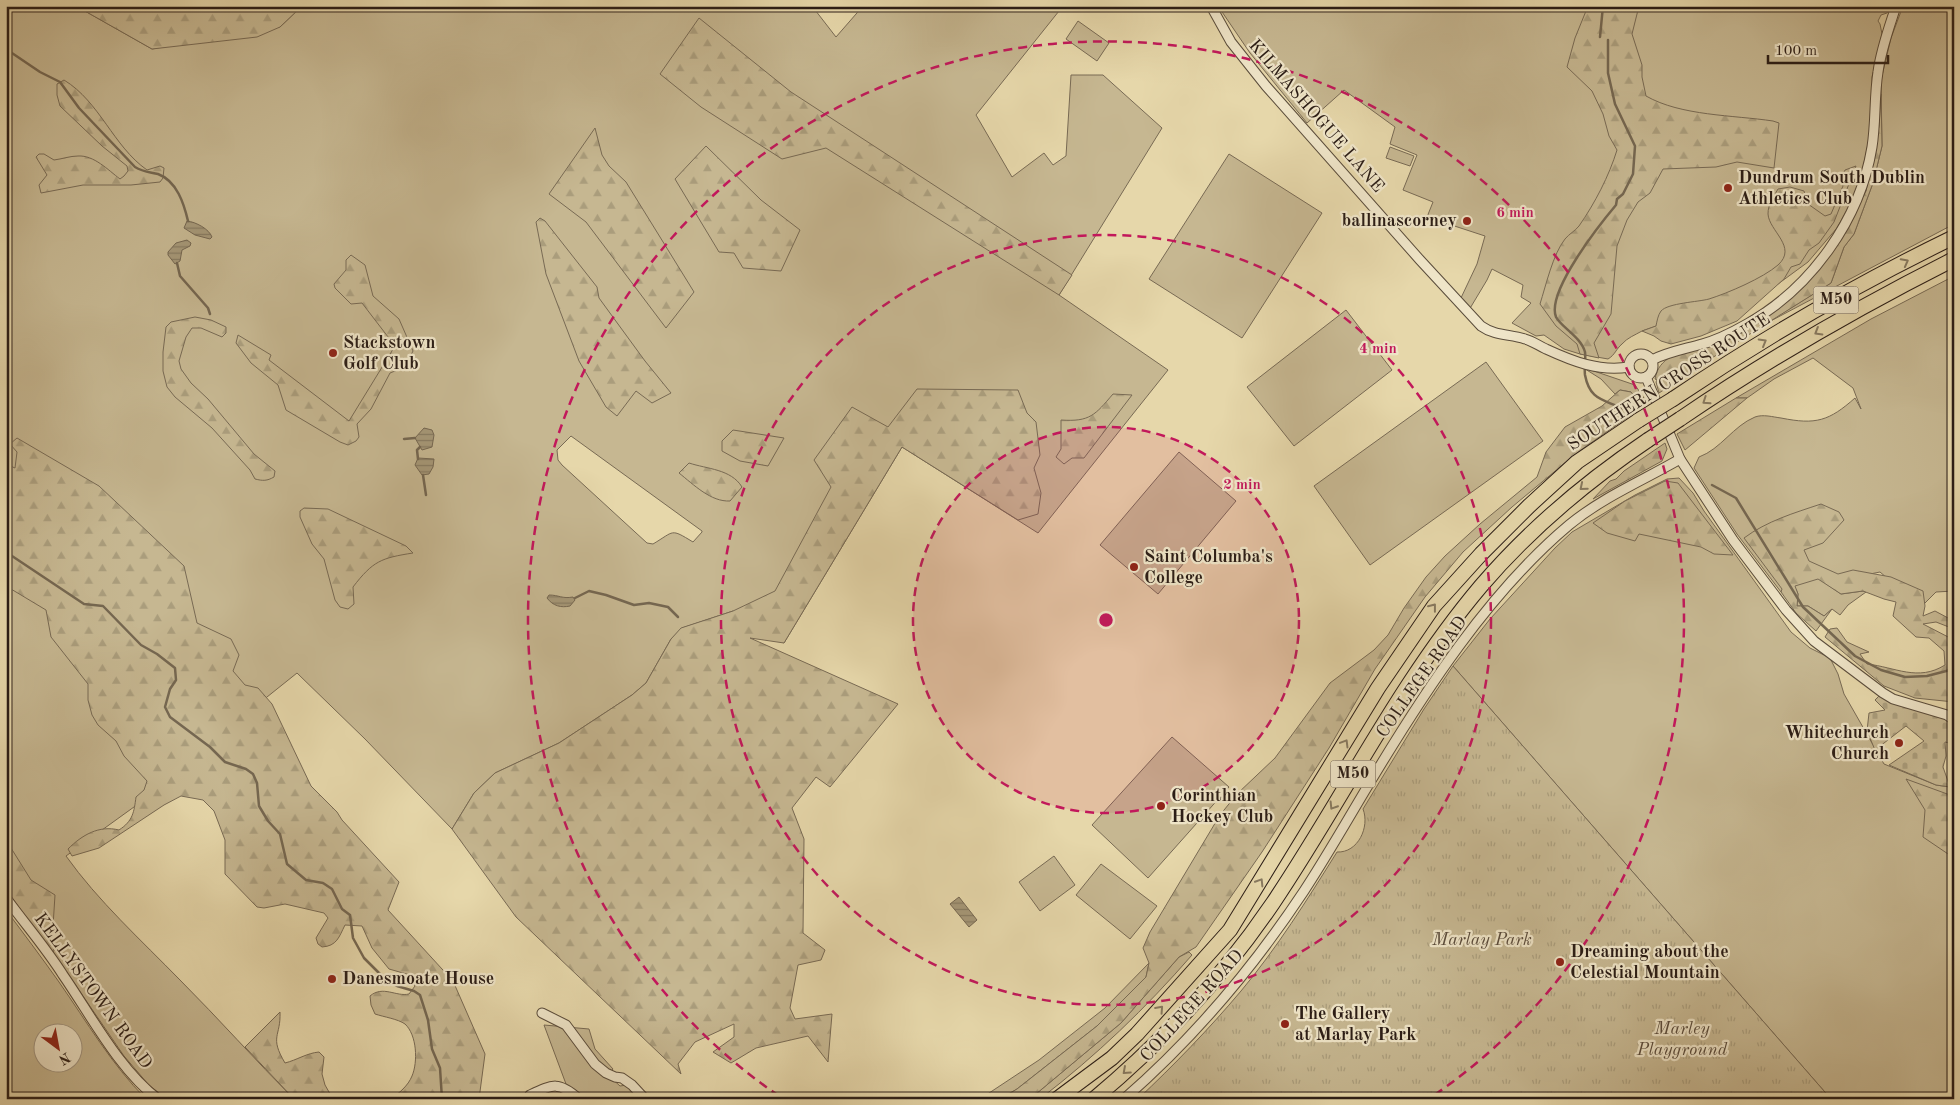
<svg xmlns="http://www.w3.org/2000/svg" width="1960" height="1105" font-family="'Old Standard TT',serif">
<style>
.grass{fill:#c6b791;stroke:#786a54;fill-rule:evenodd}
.forest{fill:url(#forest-firs);stroke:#786a54}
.cemetery{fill:url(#cemetery-stones);stroke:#786a54}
.park{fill:url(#park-tufts);stroke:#786a54}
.water{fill:url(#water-rules);stroke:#756751}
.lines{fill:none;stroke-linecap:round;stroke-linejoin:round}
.stream{stroke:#756751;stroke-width:2.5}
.minor-casing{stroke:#5a4c3b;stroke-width:11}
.highway-casing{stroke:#2b1d16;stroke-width:16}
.minor{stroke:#efe5c8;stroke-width:9}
.highway{stroke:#e6d7aa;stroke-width:14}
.highway-bridge-casing{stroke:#2b1d16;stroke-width:16;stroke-linecap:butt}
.highway-bridge{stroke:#e6d7aa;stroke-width:14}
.oneway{stroke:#887a60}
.ring{fill:none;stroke:#c2185b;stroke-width:2.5;stroke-dasharray:9 6}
.poi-dot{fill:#8f2418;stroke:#efe5c8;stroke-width:2}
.labels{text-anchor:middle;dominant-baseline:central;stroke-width:4.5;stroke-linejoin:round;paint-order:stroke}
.shield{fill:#efe5c8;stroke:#66594b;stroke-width:1}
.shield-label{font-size:16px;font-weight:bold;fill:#2b1d16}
.street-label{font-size:18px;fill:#2b1d16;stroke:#efe5c8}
.poi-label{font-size:18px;font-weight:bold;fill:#2b1d16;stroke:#efe5c8;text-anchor:start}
.park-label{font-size:18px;font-style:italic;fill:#5a4b3b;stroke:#efe5c8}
.centre{fill:#c2185b;stroke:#efe5c8;stroke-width:2.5}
.ring-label{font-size:15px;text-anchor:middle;font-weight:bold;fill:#c2185b;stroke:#efe5c8;stroke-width:4.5;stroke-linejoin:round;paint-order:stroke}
</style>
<defs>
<pattern id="forest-firs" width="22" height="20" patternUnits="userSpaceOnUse" patternTransform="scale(1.25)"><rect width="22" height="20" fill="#c6b791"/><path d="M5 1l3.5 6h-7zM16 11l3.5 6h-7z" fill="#aa9d7c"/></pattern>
<pattern id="cemetery-stones" width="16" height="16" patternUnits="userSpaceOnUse" patternTransform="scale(1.25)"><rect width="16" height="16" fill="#c6b791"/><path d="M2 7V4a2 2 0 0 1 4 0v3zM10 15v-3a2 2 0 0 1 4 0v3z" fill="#aa9d7c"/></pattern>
<pattern id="park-tufts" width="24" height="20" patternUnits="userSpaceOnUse" patternTransform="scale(1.25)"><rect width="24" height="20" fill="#c6b791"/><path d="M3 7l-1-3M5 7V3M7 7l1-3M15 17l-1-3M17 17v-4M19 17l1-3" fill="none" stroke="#aa9d7c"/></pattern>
<pattern id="water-rules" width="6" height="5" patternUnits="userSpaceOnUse" patternTransform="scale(1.25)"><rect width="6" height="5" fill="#a69878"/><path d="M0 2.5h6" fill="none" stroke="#877b61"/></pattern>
</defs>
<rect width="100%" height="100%" fill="#e6d7aa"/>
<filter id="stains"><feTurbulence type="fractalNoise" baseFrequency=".004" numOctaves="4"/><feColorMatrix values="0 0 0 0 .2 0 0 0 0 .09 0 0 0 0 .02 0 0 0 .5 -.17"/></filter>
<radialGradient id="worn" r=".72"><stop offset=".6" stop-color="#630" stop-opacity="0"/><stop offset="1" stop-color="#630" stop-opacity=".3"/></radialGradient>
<g class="grass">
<path d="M 6,6 L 76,6 L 152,49 L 280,27 L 302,6 L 812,6 L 836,37 L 863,6 L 1063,6 L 976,115 L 1012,177 L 1044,153 L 1053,165 L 1066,156 L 1071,75 L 1103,75 L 1162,128 L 1059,295 L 1168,370 L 1038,533 L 902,447 L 784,643 L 733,611 L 682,628 L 671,639 L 646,683 L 632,695 L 559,743 L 495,773 L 474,793 L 452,829 L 365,739 L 297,673 L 262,701 L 188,768 L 66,856 C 98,901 141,940 180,980 C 219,1019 255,1060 294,1099 L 166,1099 L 148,1084 L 124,1056 L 72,980 L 56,960 L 6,889 ZM 571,436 L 702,531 L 702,532 L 693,542 C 670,528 675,531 653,544 L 647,543 L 562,465 L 558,460 L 557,450 Z"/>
<path d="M 1218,6 L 1891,6 L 1887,13 L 1881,15 L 1878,21 L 1880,24 L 1882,34 L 1872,77 L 1872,113 L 1869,139 L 1862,173 L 1851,203 L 1837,228 L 1808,262 L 1778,284 L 1642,331 C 1635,335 1627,338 1622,344 C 1616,349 1615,355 1608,359 L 1580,354 L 1564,349 L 1544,335 L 1536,336 L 1512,323 L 1531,303 L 1521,297 L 1523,285 L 1492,269 L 1487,280 L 1469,310 L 1460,300 L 1477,264 L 1485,236 L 1427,217 L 1433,202 L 1403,190 L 1417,155 L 1390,144 L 1395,127 L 1344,90 L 1307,123 L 1250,53 Z"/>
<polygon points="1903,6 1954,6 1954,224 1765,324 1831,283 1844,247 1854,234 1873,183 1882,146 1881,80 1891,38"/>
<polygon points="1078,21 1109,43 1097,61 1066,39"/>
<polygon points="1390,147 1414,156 1410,166 1386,158"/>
<polygon points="1229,154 1322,213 1242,338 1149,279"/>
<path d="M 1954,276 L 1954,591 L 1936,592 L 1921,607 L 1880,572 L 1825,583 L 1841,594 L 1863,591 L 1866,592 L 1848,605 L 1840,615 L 1832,609 L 1824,616 L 1808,606 L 1797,606 L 1798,594 L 1796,589 L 1781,592 L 1737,534 L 1694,468 L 1699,457 C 1721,449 1733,426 1755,417 C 1763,414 1773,417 1781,418 C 1816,425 1829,421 1855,398 L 1861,409 L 1853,388 L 1813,358 L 1774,379 L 1747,398 L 1736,398 L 1871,319 Z"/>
<polygon points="1346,310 1392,370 1294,446 1247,387"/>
<polygon points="1486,362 1543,441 1370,565 1314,486"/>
<polygon points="1582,367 1635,385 1646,401 1641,405 1631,392 1620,390 1615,394 1601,379"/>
<polygon points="1179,452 1236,501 1158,594 1100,545"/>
<polygon points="1679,478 1693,493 1704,511 1791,632 1810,648 1830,658 1838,674 1844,694 1884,764 1936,785 1950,787 1954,797 1954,1099 1831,1099 1453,666 1490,619 1555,548 1572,532 1635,495 1667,479"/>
<polygon points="1172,737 1229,787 1148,878 1092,825"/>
<polygon points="1054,856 1075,885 1040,911 1019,882"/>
<polygon points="1101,864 1157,906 1130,939 1076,895"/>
<path d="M 6,910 C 24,934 42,958 59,982 C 87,1022 111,1064 146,1099 L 6,1099 ZM 42,1032 L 72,1032 L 72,1062 L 42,1062 Z"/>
<path d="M 1189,952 L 1192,955 C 1145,1009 1097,1055 1040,1099 L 1030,1099 L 1121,1023 L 1179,957 Z"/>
<polygon points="1149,963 1146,977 1097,1026 1017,1089 1000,1099 980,1099 1039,1060 1105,1008"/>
<polygon points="544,1025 589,1029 595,1049 613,1069 608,1075 620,1086 627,1085 640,1099 586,1099 566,1084"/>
</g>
<g class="forest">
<polygon points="76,6 302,6 280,27 257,37 152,49"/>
<path d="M 1588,6 L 1639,6 L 1632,34 L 1642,65 L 1642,77 L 1646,96 C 1681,116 1733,115 1773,121 L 1779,123 L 1774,168 L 1737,162 L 1716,167 L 1663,169 L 1650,193 L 1638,202 L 1627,220 L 1617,246 L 1611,314 L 1594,343 L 1599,358 L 1580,354 L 1577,344 L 1556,326 L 1540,304 C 1546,285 1553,254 1565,239 C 1569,234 1575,231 1579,226 C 1595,203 1609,176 1617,150 L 1609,136 L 1603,114 L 1592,91 L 1567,67 L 1575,38 Z"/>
<polygon points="699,18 791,92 1072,275 1059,295 826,148 782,159 701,107 660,74"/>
<path d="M 64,80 C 100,102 113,146 147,170 L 160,166 L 164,168 L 163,178 L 160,182 L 131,185 L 83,185 L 41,193 L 39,185 L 47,175 L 36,157 L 39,154 L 44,154 L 54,160 C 62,159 70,156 78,156 C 94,155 108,170 120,179 L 124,176 L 128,171 L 127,166 L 102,146 L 60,106 L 57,95 L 57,84 Z"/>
<path d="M 1881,94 L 1882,146 L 1873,183 L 1854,234 L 1844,247 L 1831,283 L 1715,356 L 1659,393 L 1656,382 L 1657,380 L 1655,379 C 1657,368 1662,362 1672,356 L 1721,343 L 1734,338 L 1787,302 L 1817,272 L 1840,239 L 1866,191 L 1879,126 Z"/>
<polygon points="595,128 602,155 609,166 626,182 694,292 666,328 586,222 549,194"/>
<polygon points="706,146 761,200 800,230 781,271 743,268 734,253 719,252 675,179"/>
<path d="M 1856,166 L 1834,222 L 1819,243 L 1809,250 L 1800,264 L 1791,267 L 1784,279 L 1737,321 L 1701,336 L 1671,344 L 1661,341 L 1654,336 L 1642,331 L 1656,326 C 1657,321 1658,315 1661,311 C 1668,303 1698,302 1709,299 C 1728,293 1763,278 1778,265 C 1798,247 1769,231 1768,214 C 1768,204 1773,198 1778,189 L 1790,187 L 1804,191 L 1808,204 L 1825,216 L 1831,214 L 1843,186 L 1841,180 L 1845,170 Z"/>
<polygon points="540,218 545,221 597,287 599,298 645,361 671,393 652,403 636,391 617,416 606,407 579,361 546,274 536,222"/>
<polygon points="351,255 365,265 373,296 399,319 413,351 405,367 390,373 371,409 357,424 359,437 356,441 348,445 340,442 286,410 278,385 251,363 236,343 238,335 271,355 269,360 349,421 395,346 362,303 351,304 335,288 334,284 346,270 346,260"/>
<path d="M 195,317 L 211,320 L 226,327 L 226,333 L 222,337 L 201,328 L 192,328 L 186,337 L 179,361 L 181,369 L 191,383 L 208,399 L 254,454 L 275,471 L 274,477 C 267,481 263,481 255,479 L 250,470 L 212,428 L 175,397 L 167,387 L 163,371 L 163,352 L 166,327 L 171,322 Z"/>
<polygon points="917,389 1018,390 1027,413 1036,422 1040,455 1034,468 1041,493 1038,514 1018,520 902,447 784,643 750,638 898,704 830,787 816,777 792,808 804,839 803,933 825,950 821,960 798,965 790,1008 795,1019 832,1014 828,1062 808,1036 756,1048 731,1063 713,1052 734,1037 734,1024 695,1042 678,1064 681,1074 516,917 452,829 474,793 495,773 559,743 632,695 646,683 671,639 681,628 733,611 775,591 831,487 814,460 852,407 888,427"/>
<polygon points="1620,390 1631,392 1641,405 1635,412 1578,452 1512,507 1463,552 1425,597 1375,669 1329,748 1262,852 1196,947 1179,957 1121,1023 1030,1099 1000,1099 1017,1089 1097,1026 1146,977 1149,963 1143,948 1150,932 1220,815 1237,794 1275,758 1330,683 1374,650 1388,635 1404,608 1426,577 1445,556 1480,524 1537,477 1546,452 1565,427 1602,406"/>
<path d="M 1113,394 L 1132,395 L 1084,458 L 1072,458 L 1064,464 L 1056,457 L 1061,449 L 1061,420 C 1090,422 1095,415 1113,394 Z"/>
<polygon points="1736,398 1747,398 1685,450 1677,434"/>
<polygon points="733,430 784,438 768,466 740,461 722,451 722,441"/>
<path d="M 17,438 L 99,486 L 184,566 L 197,623 L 231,639 L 239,655 L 233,671 L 245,685 L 258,688 L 272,704 L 311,786 L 337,812 L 342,820 L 399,882 L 388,910 L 453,981 L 485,1054 L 479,1099 L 391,1099 C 399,1093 408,1086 412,1076 C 418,1062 417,1035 405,1024 C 398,1019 384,1017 375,1014 L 371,1005 L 370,996 C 383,985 396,997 409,994 L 415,986 L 410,975 L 389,969 L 372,948 L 362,926 L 345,925 C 339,937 337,946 322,947 L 318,944 L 316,938 L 328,918 L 324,913 L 285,904 L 264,908 L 257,907 L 225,874 L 225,840 L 214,811 L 203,800 L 181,796 L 164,805 L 99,848 L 72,856 L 68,849 C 82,835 99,825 119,830 C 133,821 134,812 136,797 L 144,790 L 147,781 L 124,756 L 116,741 L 98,725 L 92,715 L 88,700 L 88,684 L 51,637 L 46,610 L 6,586 L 6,464 L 15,468 L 17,452 L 10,444 Z"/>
<polygon points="1665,443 1667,449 1662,461 1593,499 1610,481 1616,479 1624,471"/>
<path d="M 689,463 C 707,469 731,469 742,487 L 730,501 C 711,502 694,485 679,473 Z"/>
<polygon points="1665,481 1678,483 1733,555 1714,554 1701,547 1639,534 1635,541 1607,533 1593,523 1625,501"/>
<path d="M 1821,504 L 1839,512 L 1844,520 L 1823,543 L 1804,550 L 1809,561 L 1838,574 L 1853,570 L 1891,577 L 1923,591 L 1925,606 L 1923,616 L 1935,611 L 1950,619 L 1954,629 L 1936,622 L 1923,624 L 1954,640 L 1954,702 L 1915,698 L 1884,686 L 1825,637 L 1830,629 L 1837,628 L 1847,642 L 1869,652 L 1860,654 L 1867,664 C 1895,667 1918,682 1945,665 L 1944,651 L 1929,638 L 1916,637 L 1893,616 L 1896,602 L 1884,599 L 1863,591 L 1841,594 L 1818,579 L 1795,586 L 1798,594 L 1797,606 L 1808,606 L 1824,616 L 1832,609 L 1816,631 L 1796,613 L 1781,592 L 1782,589 L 1744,538 C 1767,521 1794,513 1821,504 Z"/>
<path d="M 304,508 L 328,509 L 406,546 L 413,553 C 381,558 373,561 353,587 L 354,604 L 348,609 L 340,607 L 335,600 L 324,559 L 312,544 L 300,517 L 300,511 Z"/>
<polygon points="1906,779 1950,795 1954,800 1954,858 1923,837 1925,810"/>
<polygon points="6,840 31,880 55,895 52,942 54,951 51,953 6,889"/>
<path d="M 280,1012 C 281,1037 269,1036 285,1063 C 297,1060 307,1053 319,1052 L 324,1057 L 322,1074 L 325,1085 L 333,1099 L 294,1099 L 245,1047 Z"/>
</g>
<polygon class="cemetery" points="1879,696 1939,716 1954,724 1954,744 1945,742 1946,756 1943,767 1950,787 1936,785 1889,765 1924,741 1906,726 1875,750 1867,731 1869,713 1885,710 1875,700"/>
<path class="park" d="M 1453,666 L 1831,1099 L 1138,1099 C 1174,1065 1209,1029 1241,991 C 1277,948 1307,900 1337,852 C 1358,853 1370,827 1363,809 L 1424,709 Z"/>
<g class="water">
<path d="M 187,221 C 196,222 209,229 212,237 L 210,239 L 195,235 L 184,228 Z"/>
<polygon points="187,240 191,243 190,246 182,250 180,261 175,264 168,255 168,252 176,243"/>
<polygon points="424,428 432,430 434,435 432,447 422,450 415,438"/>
<polygon points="418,458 434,459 433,467 429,474 422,475 415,465"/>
<path d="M 549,595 C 559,595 562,599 573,597 L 575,600 L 570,606 C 561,608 553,606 547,598 Z"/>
<polygon points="959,897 977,920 969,927 950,904"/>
</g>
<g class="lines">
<g class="stream">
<polyline points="1600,37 1603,6"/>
<path d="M 1608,40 L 1608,73 L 1615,104 L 1635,146 L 1633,174 L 1623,194 L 1617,199 L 1616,205 C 1600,224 1546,292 1556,317 C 1561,327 1581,337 1585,352 C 1586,360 1584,368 1585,375 C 1590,401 1604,399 1623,409"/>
<path d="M 6,49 L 40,72 L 60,82 L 79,108 L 135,167 C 143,172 150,172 158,174 C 177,181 184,204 188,221"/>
<polyline points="177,263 180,276 208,308 210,314"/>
<polyline points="404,439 415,438"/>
<polyline points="418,459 417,450 420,447"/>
<polyline points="423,475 426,495"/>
<polyline points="1712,485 1736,498 1803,607 1855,656 1881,670 1905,677 1927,676 1954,669"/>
<polyline points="6,552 84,604 103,606 141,645 157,654 175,668 176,680 170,689 165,707 170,717 210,747 225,762 246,769 253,774 257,783 259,806 268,821 280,834 287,864 306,880 323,883 332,889 342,909 350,915 353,938 364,958 386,980 397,986 414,991 420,995 428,1020 432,1049 440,1068 442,1099"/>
<polyline points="575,598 589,591 606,595 634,605 649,603 668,607 678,617"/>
</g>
<defs>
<g id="minor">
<path d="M 1211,6 L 1231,42 L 1266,86 L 1420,260 L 1481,326 C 1495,336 1510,334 1525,339 C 1533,341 1539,346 1546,349 C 1572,361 1599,372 1629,367"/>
<circle cx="1641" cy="366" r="12"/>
<path d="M 1652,360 C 1667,352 1685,349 1702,344 C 1718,340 1733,332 1747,324 C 1811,288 1860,220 1872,147 C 1876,122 1874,97 1878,72 C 1881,49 1889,28 1896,6"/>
<polyline points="1646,377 1680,459 1733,540 1786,610 1814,641 1883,693 1893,699 1947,715 1954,720"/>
<path d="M 6,898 C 25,924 46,948 63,975 C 90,1014 120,1071 158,1099"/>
<polyline points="542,1013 566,1025 595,1064 606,1073 615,1077 622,1078 632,1085 645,1099"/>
<path d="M 531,1099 L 530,1095 C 553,1084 559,1081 579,1099"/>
<path d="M 1124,1099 C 1194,1038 1253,968 1304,891 C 1327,856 1348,819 1369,784 C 1423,694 1488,593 1569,525 C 1603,497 1642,481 1680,459"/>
</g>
<g id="highway">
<path d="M 1673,399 C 1762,339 1857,284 1954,237"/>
<path d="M 1680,419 C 1768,359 1859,307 1954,259"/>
<polyline points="1057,1099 1112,1058 1137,1034 1230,930 1378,688 1434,606 1481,554 1529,506 1577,462 1639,420"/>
<path d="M 1094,1099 C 1162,1042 1223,977 1273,903 C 1343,799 1399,683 1481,586 C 1529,530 1587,481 1648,440"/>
</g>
</defs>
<use href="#minor" class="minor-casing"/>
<use href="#highway" class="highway-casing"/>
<use href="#minor" class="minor"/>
<use href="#highway" class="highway"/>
<defs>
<g id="highway-bridge">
<polyline points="1639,420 1673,399"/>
<polyline points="1648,440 1680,419"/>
</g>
</defs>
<use href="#highway-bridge" class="highway-bridge-casing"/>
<use href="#highway-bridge" class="highway-bridge"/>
</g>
<defs><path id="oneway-chevron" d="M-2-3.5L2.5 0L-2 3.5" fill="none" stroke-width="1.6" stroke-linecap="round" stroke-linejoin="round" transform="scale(1.25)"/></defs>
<g class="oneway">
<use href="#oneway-chevron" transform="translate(1905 262) rotate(-28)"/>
<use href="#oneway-chevron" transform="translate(1818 332) rotate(149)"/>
<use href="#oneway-chevron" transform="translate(1763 342) rotate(-30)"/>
<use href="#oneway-chevron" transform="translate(1706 401) rotate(146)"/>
<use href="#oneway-chevron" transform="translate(1583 487) rotate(140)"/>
<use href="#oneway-chevron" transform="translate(1433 607) rotate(-52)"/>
<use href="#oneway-chevron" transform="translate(1345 743) rotate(-59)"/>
<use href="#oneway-chevron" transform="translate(1333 806) rotate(122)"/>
<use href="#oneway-chevron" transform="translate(1260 882) rotate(-58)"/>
<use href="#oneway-chevron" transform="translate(1160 1009) rotate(-48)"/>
<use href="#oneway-chevron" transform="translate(1126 1071) rotate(138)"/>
</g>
<circle cx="1106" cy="620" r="193" fill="#c2185b" fill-opacity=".12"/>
<g class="ring">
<circle cx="1106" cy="620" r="193"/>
<circle cx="1106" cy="620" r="385"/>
<path d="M779 1096A578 578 0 1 1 1433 1096"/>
</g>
<g class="poi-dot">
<circle cx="1728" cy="188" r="5"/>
<circle cx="1467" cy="221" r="5"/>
<circle cx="333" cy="353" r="5"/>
<circle cx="1134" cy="567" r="5"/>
<circle cx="1899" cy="743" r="5"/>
<circle cx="1161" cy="806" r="5"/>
<circle cx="1560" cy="962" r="5"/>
<circle cx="332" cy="979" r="5"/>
<circle cx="1285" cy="1024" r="5"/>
</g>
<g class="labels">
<g class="shield">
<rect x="1813.5" y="286.5" width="45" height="27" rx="4"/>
<rect x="1330.5" y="760.5" width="45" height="27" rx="4"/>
</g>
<g class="shield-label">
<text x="1836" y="300">M50</text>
<text x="1353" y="774">M50</text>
</g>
<g class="street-label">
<text transform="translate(1316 116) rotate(49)">KILMASHOGUE LANE</text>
<text transform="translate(1669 382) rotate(-33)">SOUTHERN CROSS ROUTE</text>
<text transform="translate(1422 677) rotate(-55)">COLLEGE ROAD</text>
<text transform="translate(93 991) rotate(54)">KELLYSTOWN ROAD</text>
<text transform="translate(1192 1006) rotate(-48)">COLLEGE ROAD</text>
</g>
<g class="poi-label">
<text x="1738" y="178">Dundrum South Dublin<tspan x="1738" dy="21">Athletics Club</tspan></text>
<text x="1457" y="221" text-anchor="end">ballinascorney</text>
<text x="343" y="343">Stackstown<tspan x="343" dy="21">Golf Club</tspan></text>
<text x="1144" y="557">Saint Columba's<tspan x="1144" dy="21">College</tspan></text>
<text x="1889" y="733" text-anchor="end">Whitechurch<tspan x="1889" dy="21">Church</tspan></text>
<text x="1171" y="796">Corinthian<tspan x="1171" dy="21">Hockey Club</tspan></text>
<text x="1570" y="952">Dreaming about the<tspan x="1570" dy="21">Celestial Mountain</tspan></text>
<text x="342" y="979">Danesmoate House</text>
<text x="1295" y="1014">The Gallery<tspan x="1295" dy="21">at Marlay Park</tspan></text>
</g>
<g class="park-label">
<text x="1482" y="940">Marlay Park</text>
<text x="1682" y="1029">Marley<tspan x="1682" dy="21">Playground</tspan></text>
</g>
</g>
<circle cx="1106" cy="620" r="8" class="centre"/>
<g class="ring-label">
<text x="1515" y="217">6 min</text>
<text x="1378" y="353">4 min</text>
<text x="1242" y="489">2 min</text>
</g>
<rect width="1960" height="1105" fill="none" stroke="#e6d7aa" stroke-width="25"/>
<rect x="8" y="8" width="1945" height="1090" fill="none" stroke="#2b1d16" stroke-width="2.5"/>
<rect x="12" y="12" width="1935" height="1080" fill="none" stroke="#2b1d16"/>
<g transform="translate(58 1048) rotate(148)"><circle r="24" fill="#efe5c8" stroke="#a19581"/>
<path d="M0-4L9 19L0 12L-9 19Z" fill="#8f2418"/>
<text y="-8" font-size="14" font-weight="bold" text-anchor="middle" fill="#2b1d16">N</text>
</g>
<path d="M1768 55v8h120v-8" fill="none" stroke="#2b1d16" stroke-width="2.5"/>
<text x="1775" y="55" font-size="15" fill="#2b1d16" stroke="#efe5c8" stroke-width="4" paint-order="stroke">100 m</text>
<rect width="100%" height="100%" filter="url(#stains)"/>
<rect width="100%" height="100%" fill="url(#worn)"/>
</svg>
